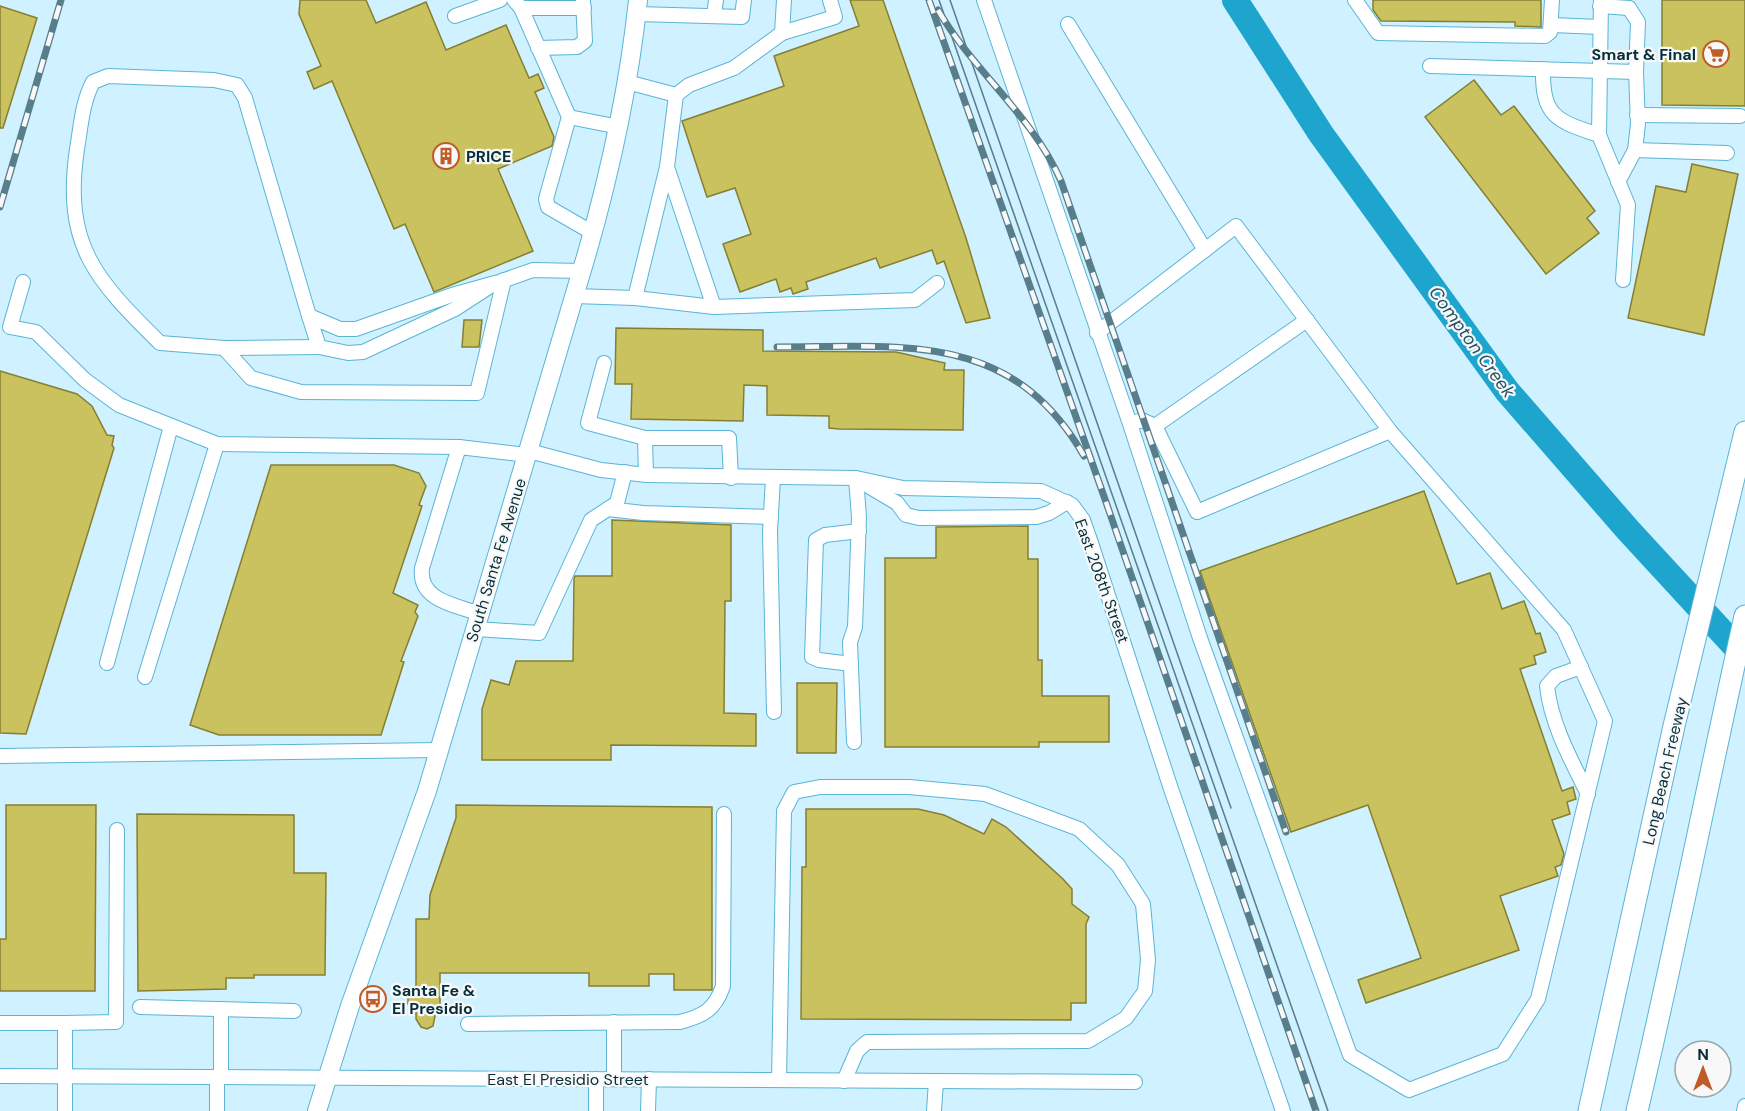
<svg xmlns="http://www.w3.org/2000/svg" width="1745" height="1111" font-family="'DM Sans',sans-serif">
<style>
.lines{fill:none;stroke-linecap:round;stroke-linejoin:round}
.river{stroke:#1ea5ce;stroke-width:26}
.building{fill:#c9c25f;stroke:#857f32;stroke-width:1.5}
.minor-casing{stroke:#5ab4d6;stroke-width:16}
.major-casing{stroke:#5ab4d6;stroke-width:20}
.highway-casing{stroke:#5ab4d6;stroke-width:23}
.minor{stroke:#fff;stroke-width:14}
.major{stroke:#fff;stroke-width:18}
.highway{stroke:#fff;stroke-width:21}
.tram{stroke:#587e8b;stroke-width:1.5}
.rail-casing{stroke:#587e8b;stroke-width:7}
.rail{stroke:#f8f8f8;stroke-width:4.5;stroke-dasharray:14;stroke-linecap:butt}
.labels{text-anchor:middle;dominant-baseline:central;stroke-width:4.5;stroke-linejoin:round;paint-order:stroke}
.poi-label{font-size:16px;font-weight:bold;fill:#052e3b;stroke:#f8f8f8;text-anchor:start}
.street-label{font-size:16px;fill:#052e3b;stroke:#f8f8f8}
.water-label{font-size:18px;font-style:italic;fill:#245567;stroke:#f8f8f8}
</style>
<rect width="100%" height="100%" fill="#d0f1ff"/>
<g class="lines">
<polyline class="river" points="1235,0 1321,134 1507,391 1628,530 1745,657"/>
</g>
<g class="building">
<polygon points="300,0 366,0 376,23 426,2 446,50 506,25 529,78 538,74 544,88 535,92 554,137 552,146 498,169 533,251 434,292 405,224 394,229 332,81 314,89 307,72 321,66 299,14"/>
<polygon points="850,0 883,0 966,238 990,318 966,323 944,261 937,264 932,250 880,268 876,258 806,282 808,289 793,294 791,288 780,292 776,279 740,292 723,244 751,234 735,188 707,197 682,121 784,86 774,56 859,26"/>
<polygon points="1373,0 1541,0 1541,27 1515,26 1515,22 1381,21 1373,10"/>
<polygon points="1662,0 1745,0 1745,106 1662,105"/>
<polygon points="0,6 37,18 3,128 0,128"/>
<polygon points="1474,80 1501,115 1514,106 1595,211 1587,218 1599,233 1546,274 1425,117"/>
<polygon points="1692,164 1738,174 1704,335 1628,318 1656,186 1686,192"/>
<polygon points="464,320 482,320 479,347 462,347"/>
<polygon points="616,328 763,330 763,351 896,352 945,363 944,370 964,370 963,430 839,429 829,428 829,416 767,415 767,386 744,385 743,421 631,419 632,384 615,384"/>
<polygon points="0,371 77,394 92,406 107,435 114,436 112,445 114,448 26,734 0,733"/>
<polygon points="271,465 394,465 419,473 426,486 419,505 422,506 393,593 418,605 415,612 418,616 401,661 404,662 381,735 219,735 190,725"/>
<polygon points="1424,491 1457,584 1490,573 1502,609 1524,601 1536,634 1540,633 1546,652 1534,656 1536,664 1520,669 1562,791 1573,787 1576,799 1567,802 1570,814 1552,820 1564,854 1561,865 1555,867 1558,876 1500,896 1519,950 1366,1003 1358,980 1421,958 1368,805 1291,832 1200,571"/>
<polygon points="612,520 731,525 731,601 725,601 724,713 756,714 756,746 611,745 611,760 482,760 482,709 491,680 509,685 516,661 573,661 574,579 575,576 612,576"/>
<polygon points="1028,526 1028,559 1038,559 1038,660 1042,660 1042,696 1109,696 1109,742 1039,742 1039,747 885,747 885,558 936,558 936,527"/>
<polygon points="797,683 837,683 836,753 797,753"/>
<polygon points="6,805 96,805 95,991 0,991 0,939 6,939"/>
<polygon points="456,805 712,807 712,990 674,990 674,974 649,974 649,986 589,986 589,973 440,973 440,1011 436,1011 433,1026 427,1029 421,1027 416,1019 416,1004 408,1004 408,990 416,990 416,919 429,919 430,895 456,818"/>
<polygon points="806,809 918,809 944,815 984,834 992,819 1006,827 1063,879 1072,889 1072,904 1089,917 1086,924 1086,1003 1071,1003 1071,1020 801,1019 802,867 806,867"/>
<polygon points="137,814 294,815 294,873 326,873 325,975 254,975 254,978 226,978 226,989 138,991"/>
</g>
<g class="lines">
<defs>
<g id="minor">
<polyline points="514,0 521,8 569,117 546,199 548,207 593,233"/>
<polyline points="984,0 1130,424 1200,638 1350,1055 1409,1090 1503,1054 1538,999 1605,721 1564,630 1390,431 1197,512 1155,426 1142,420 1130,424"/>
<polyline points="1355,0 1378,33 1545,36 1550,32 1552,0"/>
<polyline points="1601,0 1599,135 1628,205 1623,280"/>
<polyline points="1600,6 1629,8"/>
<polyline points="521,8 584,8"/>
<polyline points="637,14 742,17 744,0"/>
<polyline points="455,16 500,0"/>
<polyline points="714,16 716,0"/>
<polyline points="1068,24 1205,250"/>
<polyline points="1552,25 1600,27"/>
<polyline points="782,33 784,0"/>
<polyline points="538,48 577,47 585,41 583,0"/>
<polyline points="1430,66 1636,72 1638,22 1629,8"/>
<path d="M 1543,69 C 1542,117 1557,121 1599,135"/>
<polyline points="627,82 676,95 689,85 734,68 782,33 835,17 830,0"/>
<polyline points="1637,115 1740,116"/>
<polyline points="569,117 619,127"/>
<polyline points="1635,150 1727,153"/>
<polyline points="1618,182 1635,150 1638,124 1636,72"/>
<polyline points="23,282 10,327 36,332 85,380 119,405 217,444 459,447"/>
<polygon points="495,283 455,309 363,352 348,353 319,347 309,316 340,329 356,329 452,295"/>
<polyline points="496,283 533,270 582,271"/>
<polyline points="574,296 635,298 714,307 667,167 676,95"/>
<polyline points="635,298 667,167"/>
<polyline points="714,307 915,300 937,283"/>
<path d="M 309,316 L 245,98 L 237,85 L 214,80 L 108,76 L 93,82 C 82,103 81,126 77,149 C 63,245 95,279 160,343 L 224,348 L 319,347"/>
<polyline points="1097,333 1236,226 1390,431"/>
<polyline points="224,348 251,378 301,392 477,393 504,280"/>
<polyline points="604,363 588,423 645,438"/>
<polyline points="1155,426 1307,320"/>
<polyline points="529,451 601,470 647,475 856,478 903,488 1041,491 1072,505 1083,520 1091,543 1171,789 1283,1111"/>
<polyline points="646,475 645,438 729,438 731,478"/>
<polyline points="773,478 770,532 774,712"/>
<polyline points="865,484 897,503 906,515 919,518 1036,517 1049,513 1067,502"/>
<polyline points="608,509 643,513 771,517"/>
<path d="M 480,614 C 456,605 418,601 422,568 L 459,447 L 527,455"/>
<polyline points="476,629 539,633 591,520 617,503 625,472"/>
<polyline points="107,663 171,426"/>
<polyline points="851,664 819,660 812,657 816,540 825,535 859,531"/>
<path d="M 1581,667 L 1556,676 L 1547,686 C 1551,724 1571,760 1588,794"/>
<polyline points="145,677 217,444"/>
<polyline points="854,742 850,642 855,627 859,517 856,478"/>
<polyline points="0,756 439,750"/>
<polyline points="140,1007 294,1011"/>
<polyline points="0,1023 65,1023"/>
<path d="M 468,1024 L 680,1022 C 703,1016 715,1010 723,986 L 724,814"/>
<polyline points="0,1076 1135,1082"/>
<polyline points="217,1076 217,1111"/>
<polyline points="221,1076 221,1009"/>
<polyline points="614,1079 614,1022"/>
<polyline points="779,1080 784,811 794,792 820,787 909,787 985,794 1079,829 1118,865 1143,904 1148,960 1145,991 1126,1018 1088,1041 867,1042 857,1051 844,1081"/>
<polyline points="65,1111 65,1023 116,1022 117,830"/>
<polyline points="596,1111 596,1079"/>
<polyline points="648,1111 649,1079"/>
<polyline points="934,1111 936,1081"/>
<polyline points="1744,1111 1745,1106"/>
</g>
<path id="major" d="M 317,1111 L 350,1006 L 427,791 L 587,253 C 611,169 629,86 638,0"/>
<g id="highway">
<polyline points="1589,1111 1674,726 1745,432"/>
<path d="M 1637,1111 C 1676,947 1708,781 1745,616"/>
</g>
</defs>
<use href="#minor" class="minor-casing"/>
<use href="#major" class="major-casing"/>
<use href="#highway" class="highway-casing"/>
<use href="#minor" class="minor"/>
<use href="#major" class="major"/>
<use href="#highway" class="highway"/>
<g class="tram">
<polyline points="939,0 1328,1111"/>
<polyline points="950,0 1231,808"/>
</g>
<defs>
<g id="rail">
<polyline points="929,0 1107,505 1316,1111"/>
<path d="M 938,10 C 974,72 1032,115 1061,181 L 1286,832"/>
<polyline points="0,207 61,0"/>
<path d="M 777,347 C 902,347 1012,330 1084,456"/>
</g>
</defs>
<use href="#rail" class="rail-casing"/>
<use href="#rail" class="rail"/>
</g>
<defs>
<symbol id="supermarket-ring" viewBox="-11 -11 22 22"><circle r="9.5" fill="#f8f8f8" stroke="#c05c28" stroke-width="1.5"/><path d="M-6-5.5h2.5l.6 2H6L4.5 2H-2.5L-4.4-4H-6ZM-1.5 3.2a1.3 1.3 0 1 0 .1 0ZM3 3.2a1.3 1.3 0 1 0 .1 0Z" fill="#c05c28"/></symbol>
<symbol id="building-ring" viewBox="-11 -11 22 22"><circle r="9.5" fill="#f8f8f8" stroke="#c05c28" stroke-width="1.5"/><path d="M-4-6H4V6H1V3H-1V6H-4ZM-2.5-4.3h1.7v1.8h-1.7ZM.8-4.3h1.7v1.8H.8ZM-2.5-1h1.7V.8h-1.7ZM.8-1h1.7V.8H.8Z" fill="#c05c28"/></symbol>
<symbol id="bus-ring" viewBox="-11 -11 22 22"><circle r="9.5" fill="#f8f8f8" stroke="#c05c28" stroke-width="1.5"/><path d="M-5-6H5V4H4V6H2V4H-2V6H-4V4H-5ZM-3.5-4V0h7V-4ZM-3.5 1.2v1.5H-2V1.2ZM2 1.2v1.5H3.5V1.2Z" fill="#c05c28"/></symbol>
</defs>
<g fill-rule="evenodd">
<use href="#supermarket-ring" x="1701" y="39" width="30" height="30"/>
<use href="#building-ring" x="431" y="141" width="30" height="30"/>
<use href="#bus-ring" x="358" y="984" width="30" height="30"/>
</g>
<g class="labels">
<g class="poi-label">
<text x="1696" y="54" text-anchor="end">Smart &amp; Final</text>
<text x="466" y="156">PRICE</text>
<text x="392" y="990">Santa Fe &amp;<tspan x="392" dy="18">El Presidio</tspan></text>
</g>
<g class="street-label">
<text transform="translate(496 560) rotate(-73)">South Santa Fe Avenue</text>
<text transform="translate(1102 581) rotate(70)">East 208th Street</text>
<text transform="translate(1665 771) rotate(-77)">Long Beach Freeway</text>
<text x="568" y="1079">East El Presidio Street</text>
</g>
<g class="water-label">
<text transform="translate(1472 342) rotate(54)">Compton Creek</text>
</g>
</g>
<g transform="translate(1703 1069)"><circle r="28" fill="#f8f8f8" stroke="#97a7ac" stroke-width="1.5"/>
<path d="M0-4.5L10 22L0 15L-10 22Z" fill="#c05c28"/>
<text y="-9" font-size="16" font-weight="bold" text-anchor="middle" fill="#052e3b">N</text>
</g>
</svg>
